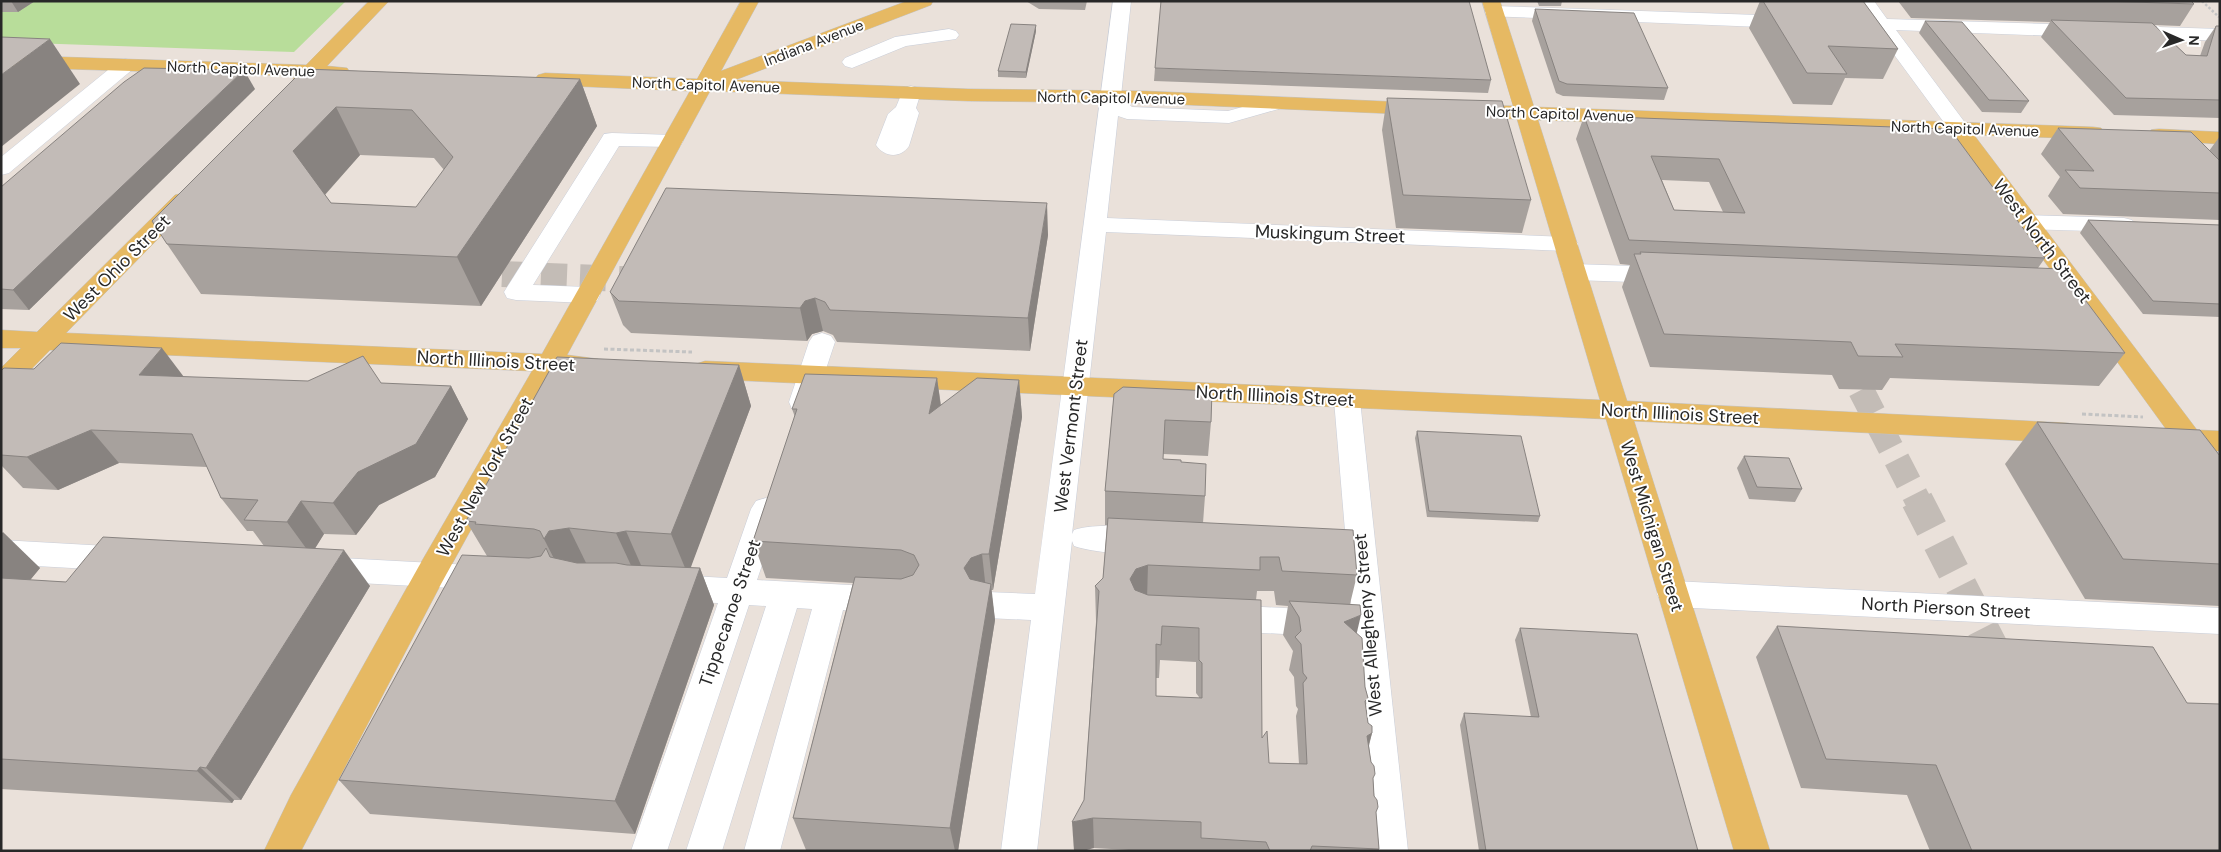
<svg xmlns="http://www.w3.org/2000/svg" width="2221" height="852" font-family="'DM Sans',sans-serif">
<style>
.green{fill:#b8dd9a}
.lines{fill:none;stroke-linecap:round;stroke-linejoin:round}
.minor-tunnel-far1{stroke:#c3bcb6;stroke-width:26;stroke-dasharray:26 13;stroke-linecap:butt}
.minor-tunnel{stroke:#c3bcb6;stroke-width:32;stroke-dasharray:32 16;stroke-linecap:butt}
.minor-casing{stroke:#c9ced9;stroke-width:1}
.major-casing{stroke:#c3c3c3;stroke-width:1}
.path-far1{stroke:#c3c3c3;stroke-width:2.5;stroke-dasharray:2.5 2;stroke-linecap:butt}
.path{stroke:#c3c3c3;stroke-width:3;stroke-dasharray:4 2.5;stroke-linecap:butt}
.minor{fill:#fff;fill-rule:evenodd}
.major{fill:#e6b963;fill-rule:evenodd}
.wall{fill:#a7a19d;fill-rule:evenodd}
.shaded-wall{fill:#888380}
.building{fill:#c2bbb7;stroke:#888380;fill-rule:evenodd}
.labels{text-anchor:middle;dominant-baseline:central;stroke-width:4;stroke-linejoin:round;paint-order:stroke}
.far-street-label{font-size:15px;fill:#282828;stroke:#fff}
.street-label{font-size:18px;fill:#282828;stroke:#fff}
</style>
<rect width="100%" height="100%" fill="#eae1da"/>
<polygon class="green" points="1,1 346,1 294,52 1,42"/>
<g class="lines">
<g class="minor-tunnel-far1">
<polyline points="502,274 646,280"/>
<polyline points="1861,390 1918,501"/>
</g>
<polyline class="minor-tunnel" points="1917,500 2004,670"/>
<defs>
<g id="minor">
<path d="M 1113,1 L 1131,1 L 1121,96 L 1132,107 L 1228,111 L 1275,98 L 1282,100 L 1285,104 L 1282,108 L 1229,123 L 1127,119 L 1118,116 L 1107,218 L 1566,237 L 1574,239 L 1578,244 L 1574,249 L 1566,251 L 1106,232 L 1072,534 L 1074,530 C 1094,523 1135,526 1155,533 L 1159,541 L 1155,549 C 1135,556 1094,553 1074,546 L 1072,541 L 1037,851 L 1001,851 L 1031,620 L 987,618 L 976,614 L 971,605 L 976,596 L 987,592 L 1035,594 Z"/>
<polygon points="1855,1 1874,1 1887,19 2083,25 2090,27 2093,31 2090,35 2083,37 1896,30 1969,128 1965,132 1958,134 1951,132 1876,30 1837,27 1835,23 1837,19 1867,18"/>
<polygon points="1494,6 1788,16 1795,18 1797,22 1795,26 1788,28 1487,16 1485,12 1487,8"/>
<polygon points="2126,26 2220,29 2220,41 2119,36 2116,32 2119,28"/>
<polygon points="949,29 956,31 959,35 956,39 906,46 852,68 845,66 842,62 845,58 895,37"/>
<polygon points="126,59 133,61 136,65 133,69 9,173 1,175 1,157 119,61"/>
<path d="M 911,86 L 918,88 L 921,92 L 916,108 L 919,113 L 909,146 C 900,159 884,157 876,145 L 888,114 L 896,107 L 904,88 Z"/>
<polygon points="612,133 672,135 680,136 683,141 680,146 672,147 619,146 533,285 588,287 597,289 600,295 597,301 588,303 516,300 507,298 504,292 601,139 604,134"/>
<polygon points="2028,215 2124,218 2132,220 2136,225 2132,230 2124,232 2028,229 2020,227 2016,222 2020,217"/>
<polygon points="1574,264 1663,267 1672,270 1675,275 1672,280 1663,283 1574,280 1565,277 1562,272 1565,267"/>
<polygon points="822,333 831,336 835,342 815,402 812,409 802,412 792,409 789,402 809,342 813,336"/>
<polygon points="1347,391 1357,393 1360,400 1408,851 1372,851 1334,400 1337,393"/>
<polygon points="766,498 776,501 781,509 757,580 886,587 897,591 902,600 897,609 886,613 843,610 780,851 744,851 812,609 797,608 722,851 686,851 766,606 749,605 667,851 631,851 718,603 672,601 661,597 657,588 661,579 672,575 727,578 751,509 756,501"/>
<polygon points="1,540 125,547 136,550 140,559 136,568 125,571 1,564"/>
<polygon points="322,557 489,566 500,569 504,578 500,587 489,590 322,581 311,578 307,569 311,560"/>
<polygon points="1673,581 2220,608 2220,634 1673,607 1662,603 1657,594 1662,585"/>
<polygon points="1223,605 1323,610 1334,614 1339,623 1334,632 1323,636 1223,631 1212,627 1207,618 1212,609"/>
</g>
<g id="major">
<path d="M 369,1 L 389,1 L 327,66 L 347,68 L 350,72 L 347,76 L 316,77 C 309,84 305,86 296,83 L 293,79 L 295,76 L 1,67 L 1,55 L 306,65 Z"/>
<polygon points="741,1 759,1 721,71 907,1 933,1 931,5 735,80 968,89 1143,91 1424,103 1431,105 1434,109 1431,113 1424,115 1143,103 968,101 710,91 567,355 598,359 602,365 598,371 589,374 557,373 441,584 301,851 264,851 291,795 419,566 532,371 50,350 10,391 1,393 1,368 21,348 1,348 1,330 37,332 175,195 183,193 191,195 194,200 191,205 66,333 542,354 690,91 545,85 538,83 535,79 538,75 545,73 697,79"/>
<polygon points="1482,1 1500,1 1534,107 2093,127 2101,128 2104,133 2101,138 2093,139 1974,135 2197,430 2220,431 2220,451 2213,451 2220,460 2220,492 2210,489 2181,449 2160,445 2156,438 2160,431 2166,429 1952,134 1538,120 1627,401 2068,423 2078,426 2082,433 2078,440 2068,443 1634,421 1770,851 1734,851 1606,419 705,379 696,376 692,370 696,364 705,361 1600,400 1517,119 1467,117 1460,115 1457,111 1460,107 1467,105 1513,106"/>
<polygon points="2159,129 2220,132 2220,144 2151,140 2148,135 2151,130"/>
</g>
</defs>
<use href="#minor" class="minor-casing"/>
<use href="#major" class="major-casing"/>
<polyline class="path-far1" points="2202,1 2219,17"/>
<g class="path">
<polyline points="604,349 692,352"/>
<polyline points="2082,414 2143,417"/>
</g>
<use href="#minor" class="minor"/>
<use href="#major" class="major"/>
</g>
<g class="wall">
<polygon points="1,1 35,1 18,12 1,12"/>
<polygon points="1026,1 1087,1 1085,10 1039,9"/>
<polygon points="1537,1 1562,1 1561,6 1539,6"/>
<polygon points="1760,1 1863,1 1898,49 1883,79 1845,78 1832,105 1793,104 1749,28"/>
<polygon points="1898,1 2191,1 2194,4 2180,26 2154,25 2186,55 2200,56 2205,42 2216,26 2220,26 2220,118 2114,115 2041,37 2050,22 1911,18"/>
<polygon points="1535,9 1668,88 1664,100 1563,96 1556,93 1532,21"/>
<polygon points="1925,21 2029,101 2021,113 1982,112 1919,33"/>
<polygon points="1036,31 1026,78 998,77 998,71"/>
<polygon points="1155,68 1491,80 1488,93 1154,81"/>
<path d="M 304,69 L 580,79 L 597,126 L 481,306 L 201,294 L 167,244 ZM 360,155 L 434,158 L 444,170 L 416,207 L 331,203 L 325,195 Z"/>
<polygon points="255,89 29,310 1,309 1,187"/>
<polygon points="1387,98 1531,200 1522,233 1396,228 1382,130"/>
<path d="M 1584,116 L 2045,258 L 2038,268 L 2125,353 L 2099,386 L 1890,378 L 1882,390 L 1839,389 L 1832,375 L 1650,367 L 1622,287 L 1630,265 L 1620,264 L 1576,139 ZM 1662,180 L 1709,182 L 1723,212 L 1674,210 Z"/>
<polygon points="2058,128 2209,151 2220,136 2220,220 2063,214 2048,196 2060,177 2041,154"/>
<polygon points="2088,220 2220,225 2220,317 2143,314 2080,233"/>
<polygon points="1048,235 1030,351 837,342 833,335 823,331 812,334 807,341 631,333 623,325 610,292"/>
<polygon points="739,365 751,406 690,568 700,568 714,605 635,834 370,814 339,780 487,556 466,521"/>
<polygon points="1,371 451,386 468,419 435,477 379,505 356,535 324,534 315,548 370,586 241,800 234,800 232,803 1,789 1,532 40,568 30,580 66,582 264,546 253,531 247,531 221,498 207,467 119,463 58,490 23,488 1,465"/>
<polygon points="937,378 941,405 1019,380 1022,417 993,590 991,590 995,620 958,851 806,850 793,818 853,583 766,578 753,541 795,417 792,409"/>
<path d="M 1114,394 L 1211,422 L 1208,456 L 1163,454 L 1163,459 L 1181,462 L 1205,496 L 1203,523 L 1357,575 L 1350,604 L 1356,633 L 1365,687 L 1368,698 L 1366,705 L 1368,723 L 1372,733 L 1369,746 L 1373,781 L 1379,849 L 1379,851 L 1146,851 L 1094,848 L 1084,800 L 1096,622 L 1096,621 L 1095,586 L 1103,578 L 1107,525 L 1105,525 L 1105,491 ZM 1257,591 L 1274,591 L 1276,605 L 1288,606 L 1283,635 L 1293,651 L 1289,670 L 1294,677 L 1296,706 L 1298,709 L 1296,716 L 1299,764 L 1269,763 L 1262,738 L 1256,600 ZM 1160,660 L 1196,662 L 1196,693 L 1199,697 L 1199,698 L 1156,696 L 1156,678 L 1159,678 Z"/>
<polygon points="2037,422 2220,456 2220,606 2085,599 2005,464"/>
<polygon points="1417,431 1540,516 1538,522 1427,517 1415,438"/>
<polygon points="1744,456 1802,489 1795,502 1749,499 1737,468"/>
<polygon points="1777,626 2220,851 1930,851 1907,795 1801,788 1756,657"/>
<polygon points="1520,628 1698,851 1479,851 1460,725 1464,713 1531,717 1515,640"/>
</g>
<g class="shaded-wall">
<polygon points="11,1 35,1 18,12"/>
<polygon points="1036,25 1036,31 1026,78 1026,72"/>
<polygon points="50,39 80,84 1,147 1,75"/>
<polygon points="244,70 255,89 29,310 13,290"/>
<polygon points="580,79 597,126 481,306 457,257"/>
<polygon points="336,107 360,155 320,200 293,151"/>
<polygon points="1047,203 1048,235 1030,351 1028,318"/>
<polygon points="815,298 823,331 812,334 807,341 800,308 805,301"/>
<polygon points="162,348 187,381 139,375"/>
<polygon points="739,365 751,406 688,575 671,534"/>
<polygon points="937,378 942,416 929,414"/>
<polygon points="1019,380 1022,417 993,590 989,554"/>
<polygon points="451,386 468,419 435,477 379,505 356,535 333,503 358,472"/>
<polygon points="91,430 119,463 58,490 27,457"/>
<polygon points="301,501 324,534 311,555 287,522"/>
<polygon points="569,528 589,569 565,580 544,539 549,531"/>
<polygon points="626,531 644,572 635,574 616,533"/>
<polygon points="3,532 40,568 4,612 1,610 1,534"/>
<polygon points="344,550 370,586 241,800 206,768"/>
<polygon points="982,554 986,590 969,604 964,568 971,558"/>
<polygon points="1148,565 1147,599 1135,603 1130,579 1136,569"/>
<polygon points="700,568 714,605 635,834 615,801"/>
<polygon points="991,584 995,620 958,851 955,851 950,828"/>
<polygon points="1361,615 1353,649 1344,622"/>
<polygon points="1372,733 1363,765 1367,736"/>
<polygon points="200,767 234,800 232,803 197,771"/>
<polygon points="1093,818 1094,848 1083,851 1074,851 1072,822"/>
</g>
<g class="building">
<polygon points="1161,1 1469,1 1491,80 1155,68"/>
<polygon points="1763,1 1863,1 1898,49 1828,46 1847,74 1807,73"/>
<polygon points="2100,1 2191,1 2194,4"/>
<polygon points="1535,9 1634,13 1668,88 1567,84 1559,81"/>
<polygon points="2051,20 2152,23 2186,55 2207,56 2216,26 2220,26 2220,100 2126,98"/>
<polygon points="1925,21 1962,22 2029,101 1989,100"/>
<polygon points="1011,24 1036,25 1026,72 998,71"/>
<polygon points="1,37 50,39 1,75"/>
<polygon points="144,68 244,70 13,290 1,289 1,187 124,82"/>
<path d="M 304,69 L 580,79 L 457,257 L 167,244 L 152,221 ZM 336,107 L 412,110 L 453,157 L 416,207 L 331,203 L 293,151 Z"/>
<polygon points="1387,98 1502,101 1531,200 1403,195"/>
<path d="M 1584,116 L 1950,129 L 2045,258 L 1629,240 ZM 1651,156 L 1719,159 L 1745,213 L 1674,210 Z"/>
<polygon points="2058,128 2191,132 2220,161 2220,193 2080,188 2065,170 2094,171"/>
<polygon points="666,188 1047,203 1028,318 830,310 825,302 815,298 805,301 800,308 619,301 610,292"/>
<polygon points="2088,220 2220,225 2220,304 2153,301"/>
<polygon points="1640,252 2062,269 2125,353 1895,344 1903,357 1858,356 1851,342 1664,334 1634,254 1641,254"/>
<polygon points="61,343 162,348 139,375 308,381 363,356 381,383 451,386 416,444 358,472 333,503 301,501 287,522 244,520 258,500 221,498 192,434 91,430 27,457 1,455 1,371 4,368 34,369"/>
<polygon points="557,357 739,365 671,534 626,531 616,533 569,528 549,531 544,539 540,531 534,529 475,524 476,522 466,521"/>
<polygon points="805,374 937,378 929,414 977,378 1019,380 989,554 982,554 971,558 964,568 970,579 991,584 950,828 793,818 855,577 901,579 913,575 919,565 914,555 901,550 753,541 797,409 792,409"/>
<polygon points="1123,387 1212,391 1211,422 1165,420 1163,459 1181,460 1181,462 1206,464 1205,496 1105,491 1114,394"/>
<polygon points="2037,422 2200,430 2220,456 2220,564 2123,559"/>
<polygon points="1417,431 1521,436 1540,516 1429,511"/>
<polygon points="1744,456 1789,458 1802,489 1757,487"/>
<path d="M 1108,518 L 1353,530 L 1357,575 L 1282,571 L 1279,557 L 1260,557 L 1260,570 L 1148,565 L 1136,569 L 1130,579 L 1135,590 L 1148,595 L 1261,600 L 1262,738 L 1267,731 L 1269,763 L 1307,764 L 1303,683 L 1307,678 L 1303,673 L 1301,644 L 1295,637 L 1301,631 L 1299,617 L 1289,601 L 1360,605 L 1361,615 L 1344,622 L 1362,638 L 1365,687 L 1368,698 L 1365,701 L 1368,723 L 1372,726 L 1372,733 L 1367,736 L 1371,762 L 1374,766 L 1375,774 L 1373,778 L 1374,796 L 1377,800 L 1378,807 L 1376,812 L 1379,849 L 1312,846 L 1310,851 L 1270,851 L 1266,842 L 1201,838 L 1201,822 L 1093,818 L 1072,822 L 1084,800 L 1099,591 L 1095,586 L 1103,578 ZM 1162,626 L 1199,628 L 1199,660 L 1202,663 L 1202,698 L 1156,696 L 1156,644 L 1161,645 Z"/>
<polygon points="103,537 344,550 206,768 200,767 197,771 1,759 1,578 66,582"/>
<polygon points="546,548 550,557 577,563 616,563 627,565 700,568 615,801 339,780 462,555 529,558 541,556"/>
<polygon points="1777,626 2153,647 2187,703 2220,704 2220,851 1972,851 1936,765 1826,759"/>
<polygon points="1520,628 1637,634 1698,851 1486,851 1464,713 1539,717"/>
</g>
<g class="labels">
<g class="far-street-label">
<text transform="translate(814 43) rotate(-21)">Indiana Avenue</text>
<text transform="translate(241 69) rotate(2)">North Capitol Avenue</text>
<text transform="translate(706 85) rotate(2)">North Capitol Avenue</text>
<text transform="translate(1111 98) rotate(1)">North Capitol Avenue</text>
<text transform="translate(1560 114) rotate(2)">North Capitol Avenue</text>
<text transform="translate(1965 129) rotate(2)">North Capitol Avenue</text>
</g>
<g class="street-label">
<text transform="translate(1330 234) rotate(2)">Muskingum Street</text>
<text transform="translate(2042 241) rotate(53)">West North Street</text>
<text transform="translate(117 268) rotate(-45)">West Ohio Street</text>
<text transform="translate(496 361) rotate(3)">North Illinois Street</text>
<text transform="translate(1275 396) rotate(3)">North Illinois Street</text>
<text transform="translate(1680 414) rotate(3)">North Illinois Street</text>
<text transform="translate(1071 426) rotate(-83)">West Vermont Street</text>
<text transform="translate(485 477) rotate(-61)">West New York Street</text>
<text transform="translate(1652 526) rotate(73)">West Michigan Street</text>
<text transform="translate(1946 608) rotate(3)">North Pierson Street</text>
<text transform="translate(730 613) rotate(-71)">Tippecanoe Street</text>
<text transform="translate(1368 625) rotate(-95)">West Allegheny Street</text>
</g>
</g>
<rect width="2221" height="852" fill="none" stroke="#282828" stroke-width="5"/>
<g transform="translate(2181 40) rotate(92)" stroke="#ffffff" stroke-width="4" paint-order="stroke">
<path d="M0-4L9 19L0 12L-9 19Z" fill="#282828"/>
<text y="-8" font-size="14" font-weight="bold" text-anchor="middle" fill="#282828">N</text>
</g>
</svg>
